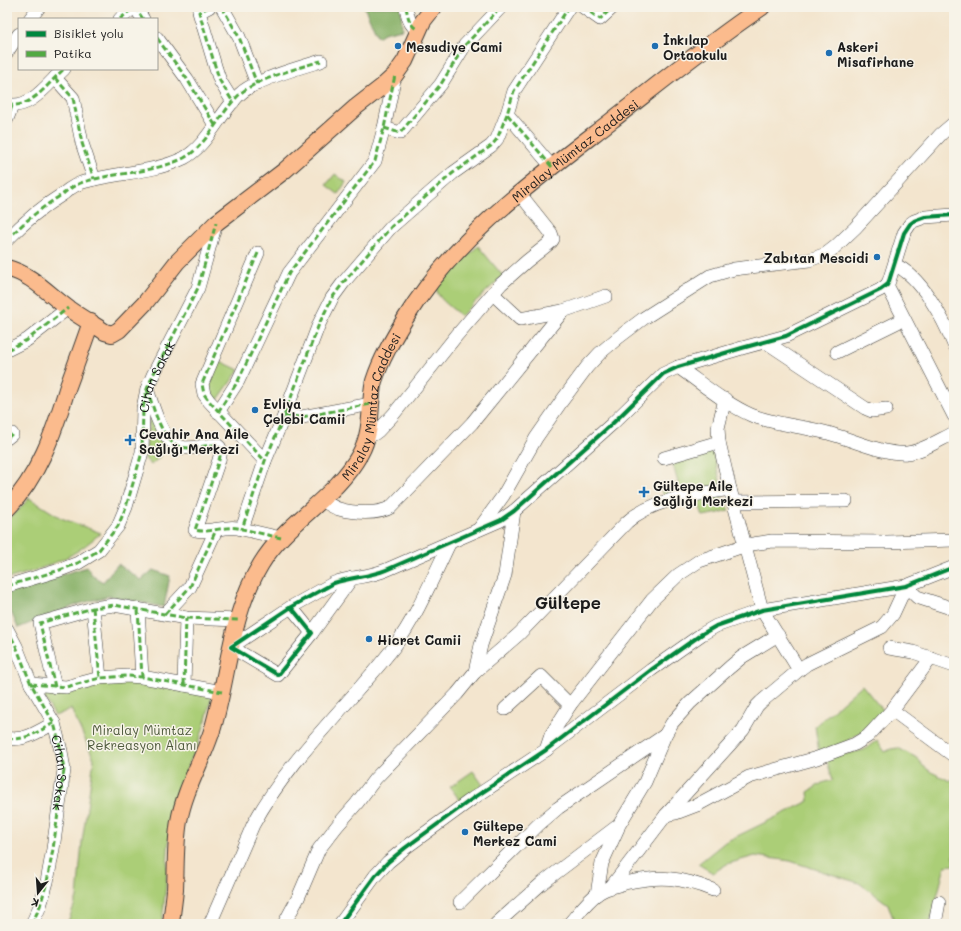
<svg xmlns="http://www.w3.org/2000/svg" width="961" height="931" font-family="Mali,sans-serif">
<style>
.green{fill:#abce77;stroke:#64754a}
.forest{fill:#88b168;stroke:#526642}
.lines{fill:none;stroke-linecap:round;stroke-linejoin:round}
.minor-casing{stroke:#3c3a37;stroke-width:14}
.major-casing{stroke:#3c3a37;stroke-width:18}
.minor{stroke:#fff;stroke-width:13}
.major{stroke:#fbbb8d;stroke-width:16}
.quiet{stroke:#52a943;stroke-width:3;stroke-dasharray:6 3;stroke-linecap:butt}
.cycleway-casing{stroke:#f7f3e8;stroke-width:6}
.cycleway{stroke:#00873e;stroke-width:4}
.poi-dot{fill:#1f6fb2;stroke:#f7f3e8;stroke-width:1.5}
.labels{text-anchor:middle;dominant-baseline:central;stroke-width:3;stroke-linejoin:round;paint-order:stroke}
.poi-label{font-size:13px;font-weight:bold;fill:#1c1c1c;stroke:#f7f3e8;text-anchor:start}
.street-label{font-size:13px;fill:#1c1c1c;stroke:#f7f3e8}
.park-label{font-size:13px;fill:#4e5a3c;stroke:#f7f3e8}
.district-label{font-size:17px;font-weight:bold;fill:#1c1c1c;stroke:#f7f3e8}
</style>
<rect width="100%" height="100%" fill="#f7f3e8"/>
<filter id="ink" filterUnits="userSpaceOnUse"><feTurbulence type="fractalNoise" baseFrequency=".025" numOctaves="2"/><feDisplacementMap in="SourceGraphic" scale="8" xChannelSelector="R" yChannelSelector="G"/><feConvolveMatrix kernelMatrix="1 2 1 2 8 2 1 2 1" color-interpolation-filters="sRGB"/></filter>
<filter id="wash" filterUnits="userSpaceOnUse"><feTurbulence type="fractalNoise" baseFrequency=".012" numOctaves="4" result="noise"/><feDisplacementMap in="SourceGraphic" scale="16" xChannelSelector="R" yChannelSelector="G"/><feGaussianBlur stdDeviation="0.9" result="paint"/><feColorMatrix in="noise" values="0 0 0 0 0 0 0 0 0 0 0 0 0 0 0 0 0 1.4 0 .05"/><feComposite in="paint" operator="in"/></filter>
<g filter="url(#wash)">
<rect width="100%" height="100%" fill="#f3e5ce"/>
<g class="green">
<polygon points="335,174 346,182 338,194 326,185"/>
<path d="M 478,246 L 503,276 L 475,302 L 461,316 C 455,310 438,299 437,291 C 436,288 437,285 439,282 Z"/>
<polygon points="216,359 239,370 217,401 212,399 208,383"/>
<path d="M 150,414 C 157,420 164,444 161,453 C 160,458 154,462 151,465 L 145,459 Z"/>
<polygon points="712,448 721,485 687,492 686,489 664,495 661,489 678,483 672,461"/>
<path d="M 719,497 C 725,499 726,505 729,511 L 703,516 L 697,498 Z"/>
<path d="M 29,498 L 61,518 L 101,533 C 91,541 82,549 71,555 C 51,566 28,573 7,579 L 7,520 L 18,511 Z"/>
<polygon points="121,682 137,683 212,695 206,720 197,747 178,788 170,818 166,884 162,924 67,924 77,898 82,842 94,759 71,709 55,716 39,689"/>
<polygon points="862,685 884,712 858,734 847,741 819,753 815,726"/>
<polygon points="877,740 885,752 891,749 898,748 919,759 922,765 931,772 950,781 954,776 954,865 945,866 930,924 895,924 888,904 859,883 790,861 755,856 727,864 713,873 698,864 725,842 809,801 808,792 822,783 833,780 826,758 864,750"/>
<polygon points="473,771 483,785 461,802 450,787"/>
</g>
<g class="forest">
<polygon points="364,7 401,7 402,29 384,33 378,37"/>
<polygon points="118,564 141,580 153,570 170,576 164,607 109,596 79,604 18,628 7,603 7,591 87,567 93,576 103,582"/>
</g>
</g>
<g filter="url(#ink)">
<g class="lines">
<defs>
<g id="minor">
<polyline points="135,7 143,19"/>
<polyline points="209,7 199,12 216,69 220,81 233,102"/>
<polyline points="222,7 239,37 257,84"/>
<path d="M 406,7 C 408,17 409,25 418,30"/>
<polyline points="583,7 600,19 613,7"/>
<polyline points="30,19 39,7"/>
<polyline points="120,19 134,7"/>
<polyline points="157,38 187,79 215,125"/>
<polyline points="7,52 19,34"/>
<polyline points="55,78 73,98 82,143 94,179"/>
<path d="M 7,104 C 30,111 49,82 64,69"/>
<polyline points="7,119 12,106"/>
<polyline points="384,128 400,133 441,84 465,45 501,7"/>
<polyline points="552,167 507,114 514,91 569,7"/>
<path d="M 7,240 C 24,222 42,207 63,194 C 70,188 78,183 87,181 C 119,172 153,173 184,158 C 207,146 221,111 240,94 C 254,80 301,67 321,61"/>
<polyline points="258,253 202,384 204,394 209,401 265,461"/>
<path d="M 895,265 C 921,276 944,320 954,345"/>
<polyline points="887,285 954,416"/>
<polyline points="493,294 520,319 563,311"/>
<polyline points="766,342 865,408 872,411 886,409"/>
<polyline points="7,350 27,340 68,308"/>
<polyline points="837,352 904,319"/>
<path d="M 678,367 C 701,383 726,404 751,415 C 775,425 803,426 828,433 C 851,439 884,455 907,453 C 921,452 941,439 954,433"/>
<path d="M 147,389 C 153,406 162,443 181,447 C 192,450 204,445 216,445 C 222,447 221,453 219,460 L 195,530 C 211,534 226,524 242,529"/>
<polyline points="725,399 718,428 719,442 730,489 762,610 799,670"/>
<polyline points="218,412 238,381 289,273 375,161 384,128 395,75"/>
<polyline points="284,416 302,417 371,404"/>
<polyline points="368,435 374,434 378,431 393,415 457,335 501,284 527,261 551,242 553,239 551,233 520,194"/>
<polyline points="7,438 12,434"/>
<polyline points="664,458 719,442"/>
<path d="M 322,500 C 327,503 332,507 339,509 C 353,513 378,515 391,507 L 472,423 L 563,311 L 606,296"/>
<polyline points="733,502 846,501"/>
<polyline points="479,529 503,496 536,438 561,402 587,367 600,353 619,337 644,318 710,276 734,269 809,260 826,254 835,247 855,228 941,134 954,123"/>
<polyline points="281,538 242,529 265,461 284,416 319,324 332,298 343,283 391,227 453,173 491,146 497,139 507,114"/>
<polyline points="7,586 60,570 78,563 99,550 118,526 126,507 139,463 142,452 143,408 147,389 153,375 198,288 216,223"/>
<polyline points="906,586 917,597 954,609"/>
<path d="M 291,607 L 312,633 L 278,675 L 231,647 L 291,607 L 334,583 C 351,577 369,577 386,570 L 501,520 L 514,511 L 612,424 L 663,374 L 678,367 L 742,348 L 786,336 L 880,290 L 887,285 L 889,281 L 904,233 L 910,224 L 914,221 L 925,217 L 954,215"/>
<polyline points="93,608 100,678"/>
<polyline points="138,609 142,677"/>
<polyline points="165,614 190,587 216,530"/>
<polyline points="7,629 16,646 31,684 54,723 61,751 64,770 53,849 47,882 40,906 32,924"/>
<polyline points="312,633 352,578"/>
<polyline points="889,648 913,652 954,666"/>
<polyline points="475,672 481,645 505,575 514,511"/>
<polyline points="31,684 66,687 100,678 127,676 142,677 222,692"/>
<polyline points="184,685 186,618"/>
<polyline points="55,687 40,623 93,608 114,605 186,618 238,620"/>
<polyline points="505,709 541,676 570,705"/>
<polyline points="892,710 931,658"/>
<path d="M 7,738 C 24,742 39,731 54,723"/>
<polyline points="546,750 551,735 570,705 652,600 678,575 699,561 746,545 772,541 887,542 954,540"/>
<polyline points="666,815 676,813 697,805 749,777 817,758 855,744 868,736 892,710 954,756"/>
<polyline points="611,887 666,815 743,730 757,706 761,702 799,670 807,664 882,627 893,614 906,586"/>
<polyline points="597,894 602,863 618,828"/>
<polyline points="460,902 538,825 558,808 665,735"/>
<path d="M 210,924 L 253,825 C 289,758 348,706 394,647 C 416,618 434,575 450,542"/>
<path d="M 284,924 L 298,898 L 319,849 L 337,826 L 357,803 L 375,779 L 457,694 L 475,672 L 519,634 L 627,522 C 654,498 695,495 730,489"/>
<polyline points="340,924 375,876 388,862 405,848 472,799 546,750 651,670 702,634 716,626 762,610 906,586 954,567"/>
<polyline points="496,924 541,884 619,825 645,782 665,735 672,723 690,703 730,667 742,657 778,635"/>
<path d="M 569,924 C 578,914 586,902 597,894 C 604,888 616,886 625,883 C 660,875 680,877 713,890"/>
<polyline points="935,924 939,902"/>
</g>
<g id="major">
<path d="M 7,268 C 33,275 48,294 69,309 C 80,317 93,324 105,332 L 112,334 L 119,330 L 145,303 L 177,262 L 216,223 L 284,171 L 356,107 L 383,86 L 395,75 L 405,61 L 423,21 L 434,7"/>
<path d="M 7,509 C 39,476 54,432 67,389 C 75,367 83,345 91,322"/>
<path id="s1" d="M 171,924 C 172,913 174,901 175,890 C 176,867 175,844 179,821 C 185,787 205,757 214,724 C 229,671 231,613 261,564 C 287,521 336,498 360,454 C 369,438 370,421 371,404 C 372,396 372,388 374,381 C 381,359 393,339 405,319 C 454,238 536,179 611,121 C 661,82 710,42 762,7"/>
</g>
</defs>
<use href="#minor" class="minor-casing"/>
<use href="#major" class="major-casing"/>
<use href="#minor" class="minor"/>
<use href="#major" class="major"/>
<g class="quiet">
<polyline points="135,7 143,19"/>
<polyline points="209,7 199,12 216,69 220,81 233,102"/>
<polyline points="222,7 239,37 257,84"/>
<path d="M 406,7 C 408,17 409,25 418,30"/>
<polyline points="583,7 600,19 613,7"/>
<polyline points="120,19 134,7"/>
<polyline points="157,38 187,79 215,125"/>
<polyline points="55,78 73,98 82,143 94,179"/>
<path d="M 7,104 C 30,111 49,82 64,69"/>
<polyline points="7,119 12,106"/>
<polyline points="384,128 400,133 441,84 465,45 501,7"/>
<polyline points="552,167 507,114 514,91 569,7"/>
<path d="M 7,240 C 24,222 42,207 63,194 C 70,188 78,183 87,181 C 119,172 153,173 184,158 C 207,146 221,111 240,94 C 254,80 301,67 321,61"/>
<polyline points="258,253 202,384 204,394 209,401 265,461"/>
<polyline points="7,350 27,340 68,308"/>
<path d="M 147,389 C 153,406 162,443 181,447 C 192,450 204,445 216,445 C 222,447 221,453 219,460 L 195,530 C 211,534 226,524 242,529"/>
<polyline points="218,412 238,381 289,273 375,161 384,128 395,75"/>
<polyline points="284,416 302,417 371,404"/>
<polyline points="7,438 12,434"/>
<polyline points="281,538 242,529 265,461 284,416 319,324 332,298 343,283 391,227 453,173 491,146 497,139 507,114"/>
<path id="s2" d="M 7,586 L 60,570 L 78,563 L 99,550 L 118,526 L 126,507 L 139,463 L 142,452 L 143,408 L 147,389 L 153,375 L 198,288 L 216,223"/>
<polyline points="93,608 100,678"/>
<polyline points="138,609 142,677"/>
<polyline points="165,614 190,587 216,530"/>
<path id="s3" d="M 7,629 L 16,646 L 31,684 L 54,723 L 61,751 L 64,770 L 53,849 L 47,882 L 40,906 L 32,924"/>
<polyline points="31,684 66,687 100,678 127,676 142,677 222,692"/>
<polyline points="184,685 186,618"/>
<polyline points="55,687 40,623 93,608 114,605 186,618 238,620"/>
<path d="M 7,738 C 24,742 39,731 54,723"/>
</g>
<defs>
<g id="cycleway">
<path d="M 291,607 L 312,633 L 278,675 L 231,647 L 291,607 L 334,583 C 351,577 369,577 386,570 L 501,520 L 514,511 L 612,424 L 663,374 L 678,367 L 742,348 L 786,336 L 880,290 L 887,285 L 889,281 L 904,233 L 910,224 L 914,221 L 925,217 L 954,215"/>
<polyline points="340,924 375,876 388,862 405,848 472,799 546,750 651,670 702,634 716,626 762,610 906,586 954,567"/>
</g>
</defs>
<use href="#cycleway" class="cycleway-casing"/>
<use href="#cycleway" class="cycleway"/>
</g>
</g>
<g class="poi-dot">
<circle cx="398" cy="46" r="4"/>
<circle cx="655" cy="46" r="4"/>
<circle cx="829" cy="53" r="4"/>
<circle cx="877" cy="257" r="4"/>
<circle cx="255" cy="410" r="4"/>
<path d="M128 434h4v4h4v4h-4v4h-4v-4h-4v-4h4z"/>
<path d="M642 486h4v4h4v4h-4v4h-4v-4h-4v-4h4z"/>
<circle cx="369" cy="639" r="4"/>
<circle cx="465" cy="832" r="4"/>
</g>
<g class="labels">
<g class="poi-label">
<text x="663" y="39">İnkılap<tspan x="663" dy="15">Ortaokulu</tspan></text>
<text x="406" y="46">Mesudiye Cami</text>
<text x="837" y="46">Askeri<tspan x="837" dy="15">Misafirhane</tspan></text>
<text x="869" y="257" text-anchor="end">Zabıtan Mescidi</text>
<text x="263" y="403">Evliya<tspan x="263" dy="15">Çelebi Camii</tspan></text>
<text x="139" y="433">Cevahir Ana Aile<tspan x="139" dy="15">Sağlığı Merkezi</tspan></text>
<text x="653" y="485">Gültepe Aile<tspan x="653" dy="15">Sağlığı Merkezi</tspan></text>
<text x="377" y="639">Hicret Camii</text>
<text x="473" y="825">Gültepe<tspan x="473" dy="15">Merkez Cami</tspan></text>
</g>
<g class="street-label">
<text stroke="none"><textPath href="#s1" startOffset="908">Miralay Mümtaz Caddesi</textPath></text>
<text stroke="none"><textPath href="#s2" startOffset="286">Cihan Sokak</textPath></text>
<text stroke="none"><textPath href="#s1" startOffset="572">Miralay Mümtaz Caddesi</textPath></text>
<text stroke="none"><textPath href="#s3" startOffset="156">Cihan Sokak</textPath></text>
</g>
<g class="park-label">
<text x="142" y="729">Miralay Mümtaz<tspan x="142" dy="15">Rekreasyon Alanı</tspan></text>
</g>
<g class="district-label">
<text x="568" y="602">Gültepe</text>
</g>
</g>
<rect width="961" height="931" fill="none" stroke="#f7f3e8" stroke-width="24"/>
<rect x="18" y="18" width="140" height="52" fill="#f7f3e8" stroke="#9f9d96"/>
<rect x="26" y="31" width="20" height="6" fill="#00873e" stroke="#9f9d96"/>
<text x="54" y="38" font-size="12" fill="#1c1c1c">Bisiklet yolu</text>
<rect x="26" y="51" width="20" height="6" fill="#52a943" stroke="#9f9d96"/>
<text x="54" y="58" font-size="12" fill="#1c1c1c">Patika</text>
<g transform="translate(38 893) rotate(197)" stroke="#f7f3e8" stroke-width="3" paint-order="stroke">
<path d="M0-3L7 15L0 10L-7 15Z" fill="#1c1c1c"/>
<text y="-6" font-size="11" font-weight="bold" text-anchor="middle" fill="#1c1c1c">K</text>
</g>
</svg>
